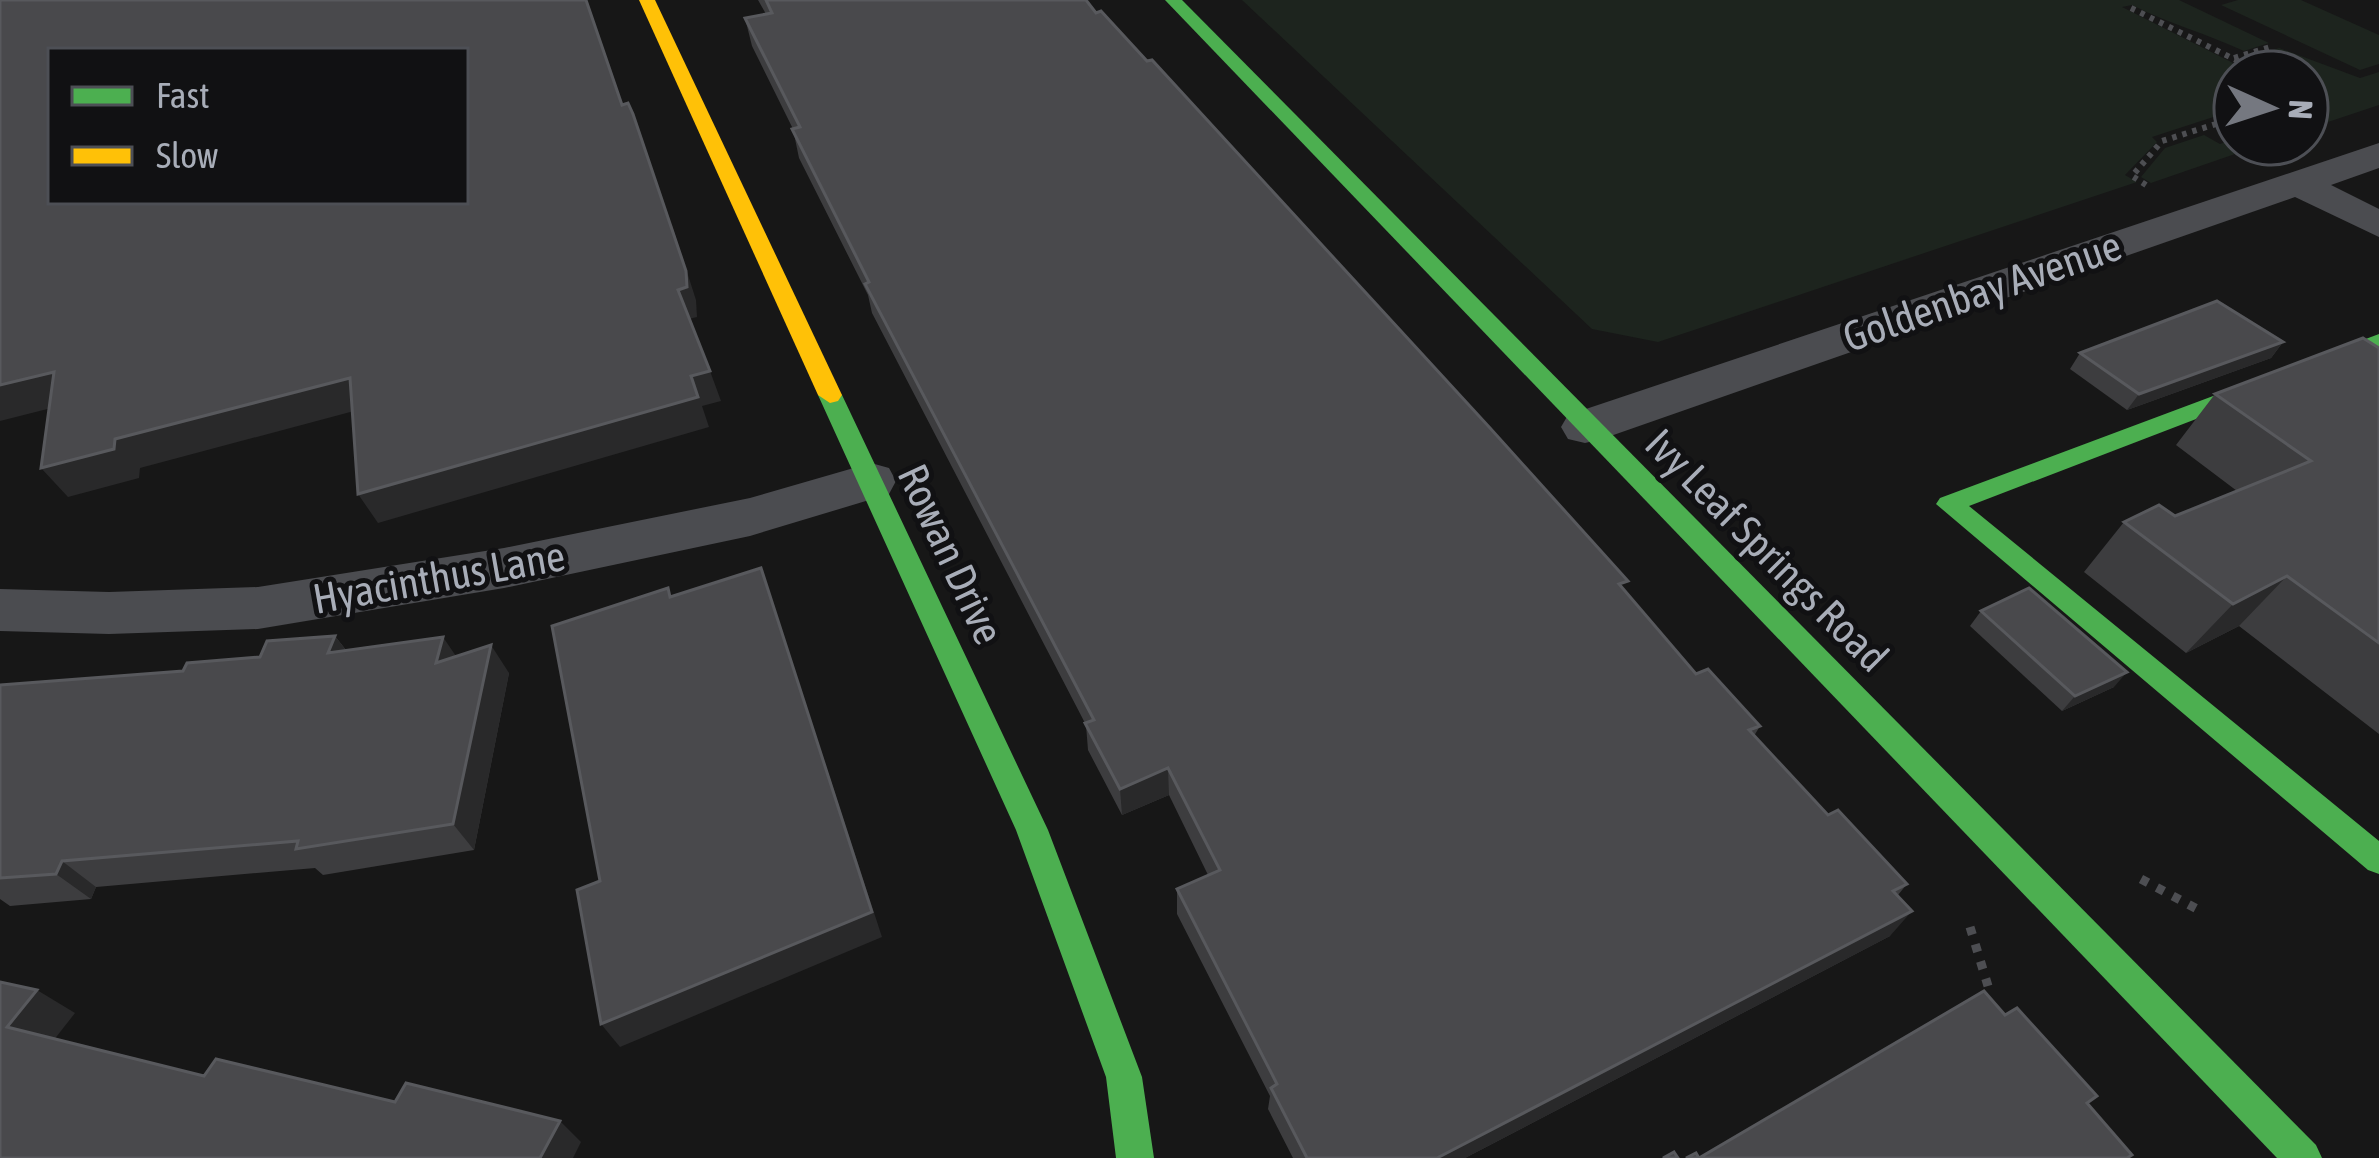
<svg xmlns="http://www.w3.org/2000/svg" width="2379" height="1158" font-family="'Asap Condensed',sans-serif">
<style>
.green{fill:#1d241e}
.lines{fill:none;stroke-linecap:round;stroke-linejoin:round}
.path-far1{stroke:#4d4e52;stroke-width:6;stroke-dasharray:4.5 6;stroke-linecap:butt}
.path{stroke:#4d4e52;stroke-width:9;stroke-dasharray:8 10;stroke-linecap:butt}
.street{fill:#4b4c50;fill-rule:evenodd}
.fast{fill:#4caf50;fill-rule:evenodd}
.slow{fill:#ffc107;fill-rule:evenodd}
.wall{fill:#3d3d3f}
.shaded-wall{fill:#29292a}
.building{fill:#49494c;stroke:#58595d;stroke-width:3;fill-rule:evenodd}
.labels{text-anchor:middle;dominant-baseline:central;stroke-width:10;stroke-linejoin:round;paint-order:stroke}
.street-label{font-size:42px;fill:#a8adb8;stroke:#111113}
</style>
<rect width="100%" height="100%" fill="#171717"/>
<g class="green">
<path d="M 1242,0 L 2179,0 L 2269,43 L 2244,51 C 2205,33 2170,24 2132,5 L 2122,7 L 2251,72 L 2235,72 L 2235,110 L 2152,137 L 2157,142 L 2125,175 L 2137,182 L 1658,342 L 1592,329 Z"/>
<polygon points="2238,0 2301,0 2379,35 2379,64 2360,70 2221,5"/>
<polygon points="2279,48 2360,78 2379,72 2379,105 2307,129 2307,108 2313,101 2307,72 2269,72 2244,60"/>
<polygon points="2204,135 2220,144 2235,139 2235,144 2264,144 2151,183 2141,177 2165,148"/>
</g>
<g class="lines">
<g class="path-far1">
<polyline points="2131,8 2260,72"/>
<polyline points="2234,58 2274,46"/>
<polyline points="2146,185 2132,176 2162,141 2235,118"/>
</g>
<g class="path">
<polyline points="2141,879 2199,910"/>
<polyline points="1970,927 1988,986"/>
</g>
<g class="street">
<polygon points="2379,143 2379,168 2331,185 2379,209 2379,237 2295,197 1602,439 1585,443 1568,439 1561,427 1568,415"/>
<polygon points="871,463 889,468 896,481 889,494 750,536 504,588 258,629 109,634 0,631 0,589 109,592 258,587 504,548 750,498"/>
</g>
<g class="fast">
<polygon points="1165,0 1182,0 2316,1145 2322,1158 2277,1158"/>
<polygon points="2379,334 2379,349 1969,506 2379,841 2379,874 2368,870 1936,504 1940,498"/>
<polygon points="830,387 842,395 1048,830 1142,1077 1154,1158 1116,1158 1106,1077 1016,830 818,395"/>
</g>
<polygon class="slow" points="639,0 655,0 842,395 838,401 830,403 818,395"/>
</g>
<g class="wall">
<polygon points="758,0 1086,0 1624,590 1696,674 1760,726 1754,736 1828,815 1907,884 1898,895 1890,936 1465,1158 1293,1158 1268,1109 1270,1096 1177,914 1177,889 1208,875 1169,795 1122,815 1088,750 1086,725 872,313 868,295 799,158 793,129 752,46 745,18 766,14"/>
<polygon points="2283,342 2271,358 2127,410 2070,369 2080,353"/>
<polygon points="2379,348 2379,734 2239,626 2186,653 2084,572 2124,522 2175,516 2237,491 2176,445 2215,394"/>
<polygon points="1981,611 2114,687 2062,711 1970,626"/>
<polygon points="335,636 346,650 456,656 509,673 474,850 323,875 315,868 96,887 91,899 10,906 0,899 0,685 183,671 260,657"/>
</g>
<g class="shaded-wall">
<polygon points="672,225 696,300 697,317 689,319 678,290"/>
<polygon points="2283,342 2271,358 2127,410 2139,394"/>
<polygon points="710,371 721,401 702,406 709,427 378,523 358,494 691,376"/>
<polygon points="54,372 79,401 0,421 0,385"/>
<polygon points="350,378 369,407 140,468 139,478 68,497 41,468 115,439"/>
<polygon points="761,568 882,937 620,1047 601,1024"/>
<polygon points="2287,576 2239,626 2186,653 2233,604"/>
<polygon points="335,636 357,665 328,653"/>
<polygon points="443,637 462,665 436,663"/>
<polygon points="491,645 509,673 474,850 453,824"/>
<polygon points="2127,672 2114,687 2062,711 2075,696"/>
<polygon points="1168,768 1169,795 1122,815 1120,789"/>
<polygon points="62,861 96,887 91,899 56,874"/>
<polygon points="1912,911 1890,936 1465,1158 1437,1158"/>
<polygon points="37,990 75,1013 46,1050 7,1027"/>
<polygon points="560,1121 581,1142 573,1158 540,1158"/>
</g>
<g class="building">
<path d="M 0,0 L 586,0 L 622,105 L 628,103 L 633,114 L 686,271 L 687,287 L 678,290 L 710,371 L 691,376 L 698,397 L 358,494 L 350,378 L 115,439 L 114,449 L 41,468 L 54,372 L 0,385 ZM 51,51 L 465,51 L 465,201 L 51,201 Z"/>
<polygon points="766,0 1086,0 1096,13 1101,11 1147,61 1152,60 1490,428 1628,581 1619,584 1696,674 1708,669 1760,726 1749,730 1828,815 1838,810 1907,884 1893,891 1912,911 1437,1158 1307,1158 1271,1088 1277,1084 1177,889 1220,870 1168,768 1120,789 1085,723 1094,720 865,284 869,282 792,129 800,127 745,18 772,13"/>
<polygon points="2217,301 2283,342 2139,394 2080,353"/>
<polygon points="2363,338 2379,348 2379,643 2287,576 2233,604 2124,522 2159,505 2175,516 2311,461 2215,394"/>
<polygon points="761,568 872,912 601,1024 577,890 600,881 552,626 668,588 670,597"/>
<polygon points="2029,588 2127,672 2075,696 1981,611"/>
<polygon points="335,636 328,653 443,637 436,663 491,645 453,824 296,849 298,841 62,861 56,874 0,878 0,685 183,671 187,663 260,657 267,641"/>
<polygon points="0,982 37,990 7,1027 204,1076 216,1059 395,1102 406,1083 560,1121 540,1158 0,1158"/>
<polygon points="1984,991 2005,1015 2017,1008 2097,1096 2087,1103 2132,1155 2127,1158 1686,1158 1696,1153 1699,1158"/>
<polygon points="1674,1152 1678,1158 1663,1158"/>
</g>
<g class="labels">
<g class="street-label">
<text transform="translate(1982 291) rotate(-19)">Goldenbay Avenue</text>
<text transform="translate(1767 550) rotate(45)">Ivy Leaf Springs Road</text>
<text transform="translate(951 554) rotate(65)">Rowan Drive</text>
<text transform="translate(439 577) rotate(-10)">Hyacinthus Lane</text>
</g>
</g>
<rect x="48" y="48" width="420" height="156" fill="#111113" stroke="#4d4f55" stroke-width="3"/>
<rect x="72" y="87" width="60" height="18" fill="#4caf50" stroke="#4d4f55" stroke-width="3"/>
<text x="156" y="108" font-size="36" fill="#a8adb8">Fast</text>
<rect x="72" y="147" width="60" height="18" fill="#ffc107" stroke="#4d4f55" stroke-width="3"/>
<text x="156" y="168" font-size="36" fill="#a8adb8">Slow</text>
<g transform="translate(2271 108) rotate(93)"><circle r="57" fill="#111113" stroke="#4d4f55" stroke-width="3"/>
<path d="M0-9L21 45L0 30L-21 45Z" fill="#757880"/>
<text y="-18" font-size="33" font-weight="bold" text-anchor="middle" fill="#a8adb8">N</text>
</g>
</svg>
